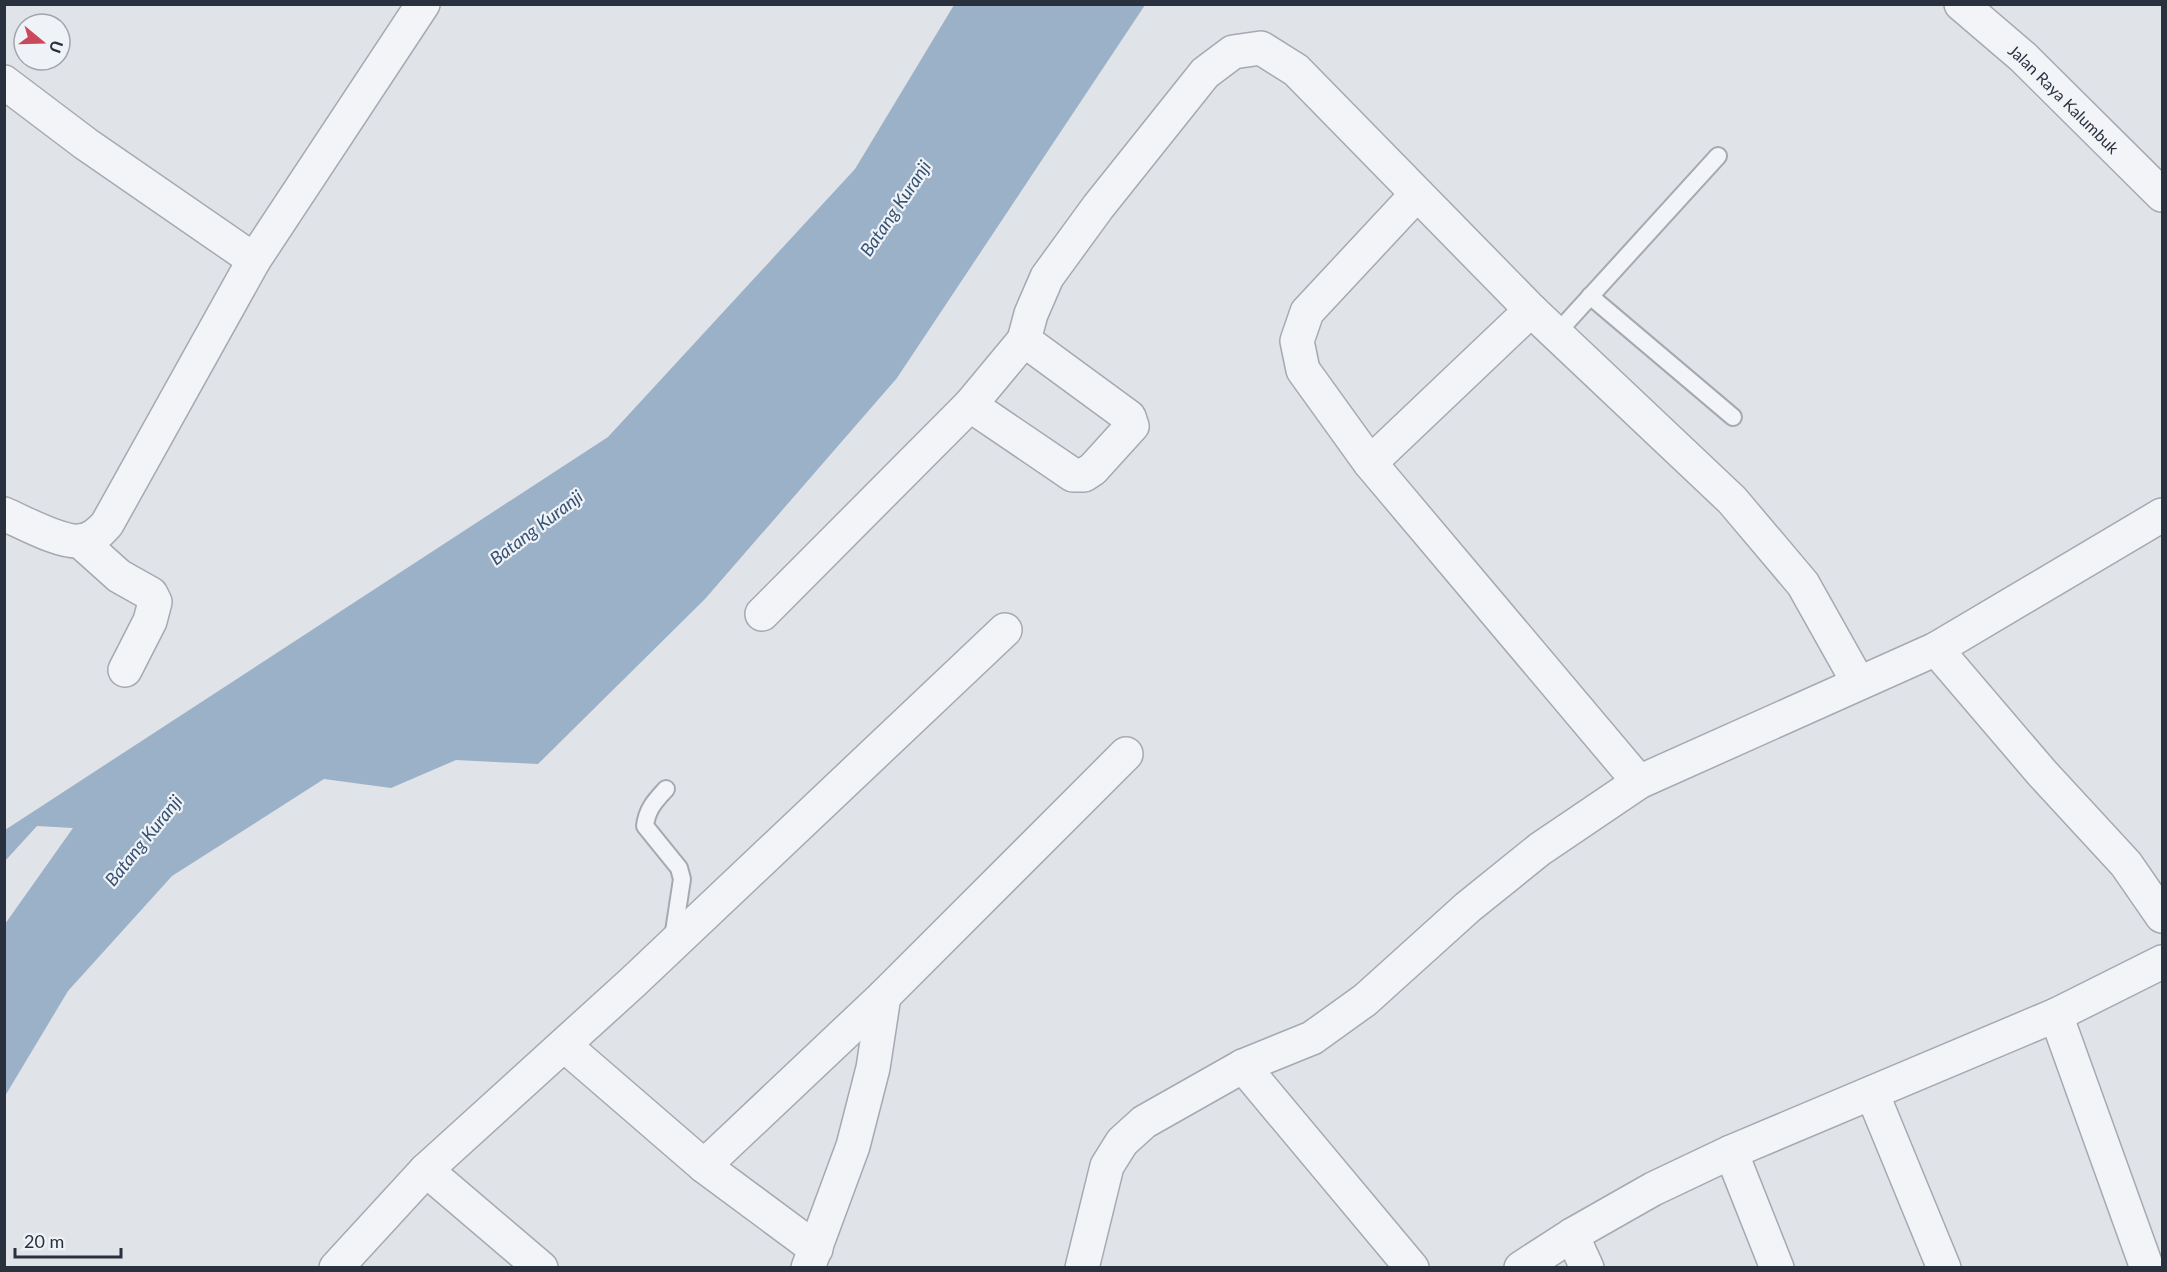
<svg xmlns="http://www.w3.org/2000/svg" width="2167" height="1272" font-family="Lato,sans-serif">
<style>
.water{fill:#9bb1c8}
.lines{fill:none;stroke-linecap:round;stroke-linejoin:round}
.service-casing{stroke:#a5aab2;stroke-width:20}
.minor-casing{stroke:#a5aab2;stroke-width:36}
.service{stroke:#f2f4f7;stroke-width:16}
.minor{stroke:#f2f4f7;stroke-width:33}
.labels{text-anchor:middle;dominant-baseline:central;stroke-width:4.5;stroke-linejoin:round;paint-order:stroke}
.street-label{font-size:16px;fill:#29313f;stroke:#eff2f6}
.water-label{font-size:18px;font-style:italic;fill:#345072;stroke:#eff2f6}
</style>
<rect width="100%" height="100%" fill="#e0e3e8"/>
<polygon class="water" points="954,5 1145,5 897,378 705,599 538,764 456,760 391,788 324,779 172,876 68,991 5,1096 5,924 73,828 37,826 5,861 5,830 608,437 855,169"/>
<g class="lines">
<defs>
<g id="service">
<polyline points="1590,296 1733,417"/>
<polyline points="1556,334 1718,156"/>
<path d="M 666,789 C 655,801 647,809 645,826 L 679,868 L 682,879 L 673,938"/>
</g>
<g id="minor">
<path id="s1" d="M 1961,4 L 2023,57 L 2162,195"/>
<polyline points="4,82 86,144 254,260 423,4"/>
<polyline points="1531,310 1370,463 1639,782"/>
<polyline points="970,405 1024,340"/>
<polyline points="1370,463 1303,370 1297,341 1307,312 1417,194"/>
<path d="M 4,514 C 23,522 60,543 80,541 C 92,540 100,532 107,524 L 254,260"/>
<polyline points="80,541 119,576 151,594 155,602 150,621 125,670"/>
<polyline points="762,614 970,405 1073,475 1084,475 1093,469 1132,426 1129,417 1024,340 1031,314 1047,277 1098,207 1205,73 1233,52 1261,48 1296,70 1531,310 1732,500 1803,584 1858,682"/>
<polyline points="1936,649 2042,773 2126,864 2162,916"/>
<polyline points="2056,1015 2147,1268"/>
<polyline points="564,1045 704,1166 816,1249"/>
<polyline points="1243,1066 1412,1268"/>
<polyline points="1872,1093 1944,1268"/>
<polyline points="1731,1152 1777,1268"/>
<polyline points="704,1166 884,996 1126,754"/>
<polyline points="426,1170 541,1268"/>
<polyline points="1572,1235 1587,1268"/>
<polyline points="336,1268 426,1170 633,982 1005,630"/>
<polyline points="808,1268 853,1146 873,1068 884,996"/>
<polyline points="1082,1268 1107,1166 1122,1142 1144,1122 1243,1066 1312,1038 1365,1000 1468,907 1540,849 1639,782 1936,649 2162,515"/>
<polyline points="1521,1268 1572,1235 1653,1189 1731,1152 2056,1015 2162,962"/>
</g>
</defs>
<use href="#service" class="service-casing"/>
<use href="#minor" class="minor-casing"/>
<use href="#service" class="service"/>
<use href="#minor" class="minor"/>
</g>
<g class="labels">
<g class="street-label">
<text stroke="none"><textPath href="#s1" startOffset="140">Jalan Raya Kalumbuk</textPath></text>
</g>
<g class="water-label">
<text transform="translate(895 208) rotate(-56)">Batang Kuranji</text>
<text transform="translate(536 527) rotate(-37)">Batang Kuranji</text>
<text transform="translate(143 840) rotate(-51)">Batang Kuranji</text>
</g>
</g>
<rect width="2167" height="1272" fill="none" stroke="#29313f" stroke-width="12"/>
<g transform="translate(42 42) rotate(109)"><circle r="28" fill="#eff2f6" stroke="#a0a5ad" stroke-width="1.5"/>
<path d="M0-4.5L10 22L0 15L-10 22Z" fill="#cb485c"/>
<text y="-9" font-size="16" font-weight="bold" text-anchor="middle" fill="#29313f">U</text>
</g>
<path d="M15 1248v9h106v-9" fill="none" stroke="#29313f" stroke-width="3"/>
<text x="24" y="1248" font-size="18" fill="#29313f" stroke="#eff2f6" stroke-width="4.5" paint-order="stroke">20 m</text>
</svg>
